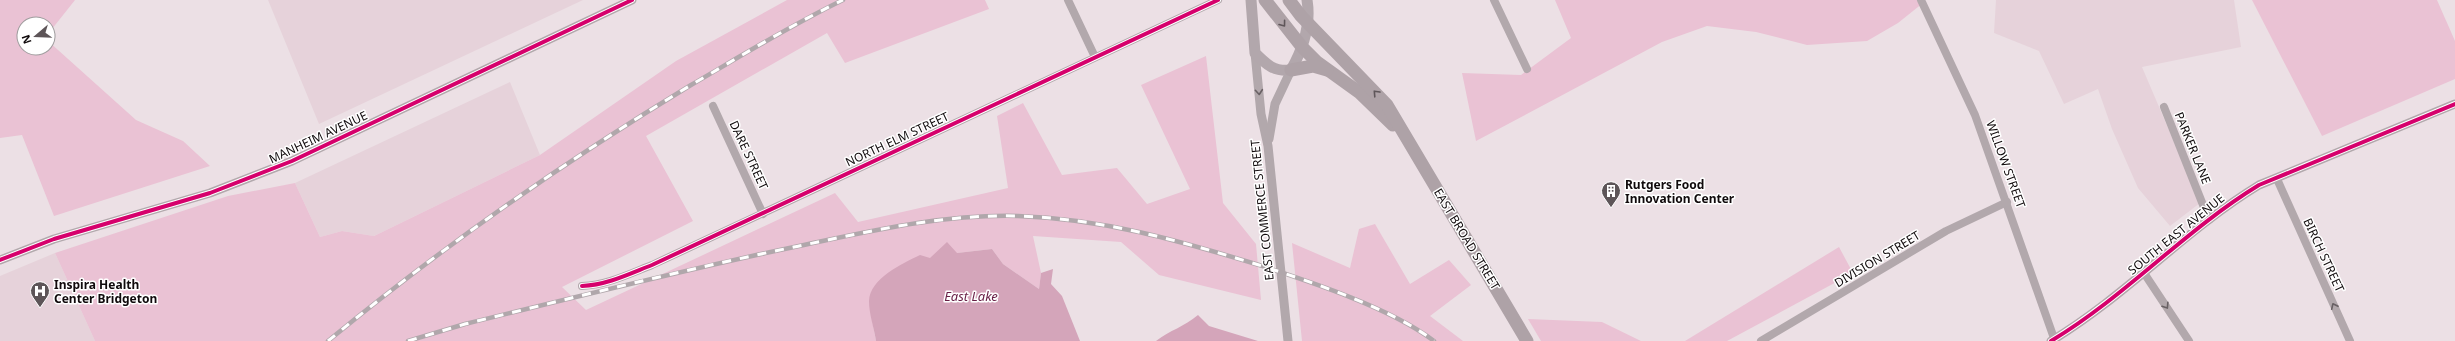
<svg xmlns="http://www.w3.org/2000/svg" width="2455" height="341" font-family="'Noto Sans',sans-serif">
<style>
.built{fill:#e6d2da}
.green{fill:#eac2d4}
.water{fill:#d4a5ba}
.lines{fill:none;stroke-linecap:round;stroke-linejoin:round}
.minor{stroke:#b2a8ac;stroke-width:8}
.tertiary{stroke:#b2a8ac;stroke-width:9}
.secondary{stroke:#b2a7ac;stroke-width:11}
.trunk{stroke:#aea2a7;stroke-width:13}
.rail-casing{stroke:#b0a7ab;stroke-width:4.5}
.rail{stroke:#fff;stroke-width:3;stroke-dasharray:9;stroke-linecap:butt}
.cycleway-casing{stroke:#fff;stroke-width:6}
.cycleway{stroke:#d6006c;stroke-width:4}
.oneway{stroke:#5f565a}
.oneway2{stroke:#696164}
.labels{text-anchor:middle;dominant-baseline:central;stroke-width:3;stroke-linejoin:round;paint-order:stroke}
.street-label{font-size:12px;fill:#100a0c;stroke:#fff}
.poi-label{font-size:12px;font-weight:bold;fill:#100a0c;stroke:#fff;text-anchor:start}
.water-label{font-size:13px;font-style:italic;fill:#661d44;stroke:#fff}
</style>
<rect width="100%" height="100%" fill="#ece0e5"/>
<g class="built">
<polygon points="268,0 583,0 319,124"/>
<polygon points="1996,0 2234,0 2241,47 2142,67 2200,203 2170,226 2138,188 2112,129 2098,89 2064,104 2039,51 1994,33"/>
<polygon points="510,82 540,155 374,236 342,231 320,237 295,183"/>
<polygon points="55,253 95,341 0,341 0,276"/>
</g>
<g class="green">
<polygon points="0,0 75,0 48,34 48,24 24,24 24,48 48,48 48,41 136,120 183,141 210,166 54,216 22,135 0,138"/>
<polygon points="787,0 985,0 989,9 845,63 827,33 646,136 693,221 562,287 586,310 835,193 858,222 1008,188 997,116 1023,103 1062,175 1117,168 1147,204 1190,189 1141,85 1206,56 1223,203 1256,244 1261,300 1159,275 1121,242 1033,236 1041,273 1039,289 1003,264 992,249 957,253 872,320 876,341 95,341 55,253 228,196 295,183 320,237 342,231 374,236 540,155 676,61"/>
<polygon points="1555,0 1921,0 1923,3 1898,23 1867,41 1807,45 1756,32 1707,26 1662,42 1476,141 1462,73 1521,75 1571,38"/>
<polygon points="2252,0 2437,0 2455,41 2455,79 2322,136"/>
<polygon points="1375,224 1410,284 1449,260 1471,285 1430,316 1463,341 1302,341 1292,243 1350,268 1359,229"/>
<polygon points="1839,247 1853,273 1727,341 1685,341"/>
<polygon points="1528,319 1602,322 1641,341 1541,341"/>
</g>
<g class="water">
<path d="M 947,242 L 957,253 L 992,249 L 1003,264 L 1039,289 L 1041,273 L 1053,269 L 1051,284 L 1062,296 L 1080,341 L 876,341 C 874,328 869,314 869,301 C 870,278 902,264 920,255 L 930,258 Z"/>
<path d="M 1198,315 L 1209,326 L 1258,341 L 1156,341 C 1170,330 1184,327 1198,315 Z"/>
</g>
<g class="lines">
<g class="minor">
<polyline points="1068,0 1095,57"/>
<polyline points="1494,0 1527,69"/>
<polyline points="1921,0 1975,115 2055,341"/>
<polyline points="713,106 763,214"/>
<polyline points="2164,107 2209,220"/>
<polyline points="2277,179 2350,341"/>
<polyline points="2144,273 2189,341"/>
<path d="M 582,286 C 607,285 629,274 652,265 L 1218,0"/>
<polyline points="1761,341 1946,231 2007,202"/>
</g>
<g class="tertiary">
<polyline points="1255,53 1261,114 1268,146 1288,341"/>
<polyline points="1269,139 1275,104 1291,70"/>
<polyline points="0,260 54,239 210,193 292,161 632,0"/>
<path d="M 2051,341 C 2126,296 2185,230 2259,185 L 2455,104"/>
</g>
<path class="secondary" d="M 1251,0 L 1255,53 C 1267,65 1274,72 1291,70 C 1303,49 1311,24 1307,0"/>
<g class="trunk">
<polyline points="1265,0 1302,47 1317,62 1360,93 1393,125"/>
<polyline points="1289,0 1301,16 1387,105 1527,341"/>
<polyline points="1291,70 1313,66 1327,70"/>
</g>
<defs>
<g id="rail">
<path d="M 328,341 C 442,247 564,162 691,85 C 741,56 791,25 843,0"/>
<path d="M 408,341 L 465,324 C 576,297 687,269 799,246 C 871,231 943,214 1018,216 C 1104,219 1177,240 1259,265 C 1311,282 1391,308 1434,341"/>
</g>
</defs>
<use href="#rail" class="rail-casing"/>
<use href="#rail" class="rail"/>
<defs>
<g id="cycleway">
<polyline points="0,260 54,239 210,193 292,161 632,0"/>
<path d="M 582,286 C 607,285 629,274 652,265 L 1218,0"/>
<path d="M 2051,341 C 2126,296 2185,230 2259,185 L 2455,104"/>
</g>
</defs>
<use href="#cycleway" class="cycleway-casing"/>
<use href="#cycleway" class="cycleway"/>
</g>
<defs><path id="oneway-chevron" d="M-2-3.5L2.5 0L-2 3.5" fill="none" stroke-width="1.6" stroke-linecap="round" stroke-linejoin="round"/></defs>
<g class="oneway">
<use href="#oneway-chevron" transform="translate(1283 24) rotate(53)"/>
<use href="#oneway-chevron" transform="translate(1376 93) rotate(-133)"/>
</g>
<g class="oneway2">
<use href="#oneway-chevron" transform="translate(1259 92) rotate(85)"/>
<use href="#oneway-chevron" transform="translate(2166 306) rotate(57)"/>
<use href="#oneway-chevron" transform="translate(2334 306) rotate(-115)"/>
</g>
<defs>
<symbol id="building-pin" viewBox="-11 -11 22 30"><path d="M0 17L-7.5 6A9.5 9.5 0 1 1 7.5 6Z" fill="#5d5558" stroke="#fff"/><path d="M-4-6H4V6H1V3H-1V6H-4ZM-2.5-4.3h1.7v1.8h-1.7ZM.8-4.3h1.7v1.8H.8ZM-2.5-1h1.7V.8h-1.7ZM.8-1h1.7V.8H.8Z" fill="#fff"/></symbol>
<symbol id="hospital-pin" viewBox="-11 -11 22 30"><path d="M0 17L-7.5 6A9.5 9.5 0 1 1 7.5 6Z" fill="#5d5558" stroke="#fff"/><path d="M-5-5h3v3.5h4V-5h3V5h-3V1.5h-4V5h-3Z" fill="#fff"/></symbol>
</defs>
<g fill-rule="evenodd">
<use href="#building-pin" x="1600" y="180" width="22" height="30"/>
<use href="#hospital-pin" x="29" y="280" width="22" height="30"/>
</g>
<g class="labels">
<g class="street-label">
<text transform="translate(318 137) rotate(-25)">MANHEIM AVENUE</text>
<text transform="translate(897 139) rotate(-25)">NORTH ELM STREET</text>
<text transform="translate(2193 148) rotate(68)">PARKER LANE</text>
<text transform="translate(749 155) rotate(65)">DARE STREET</text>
<text transform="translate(2006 164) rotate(70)">WILLOW STREET</text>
<text transform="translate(1262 210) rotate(-96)">EAST COMMERCE STREET</text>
<text transform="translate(2176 234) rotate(-39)">SOUTH EAST AVENUE</text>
<text transform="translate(1467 239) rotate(59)">EAST BROAD STREET</text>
<text transform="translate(2324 255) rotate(65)">BIRCH STREET</text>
<text transform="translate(1877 259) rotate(-31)">DIVISION STREET</text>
</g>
<g class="poi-label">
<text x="1625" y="184">Rutgers Food<tspan x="1625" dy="14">Innovation Center</tspan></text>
<text x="54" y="284">Inspira Health<tspan x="54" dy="14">Center Bridgeton</tspan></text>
</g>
<g class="water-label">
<text x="971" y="296">East Lake</text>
</g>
</g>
<g transform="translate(36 36) rotate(251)"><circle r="19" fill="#ffffff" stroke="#9f9d9e"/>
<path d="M0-3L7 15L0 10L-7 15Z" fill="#5d5558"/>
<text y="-6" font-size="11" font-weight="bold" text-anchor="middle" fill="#100a0c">N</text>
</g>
</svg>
